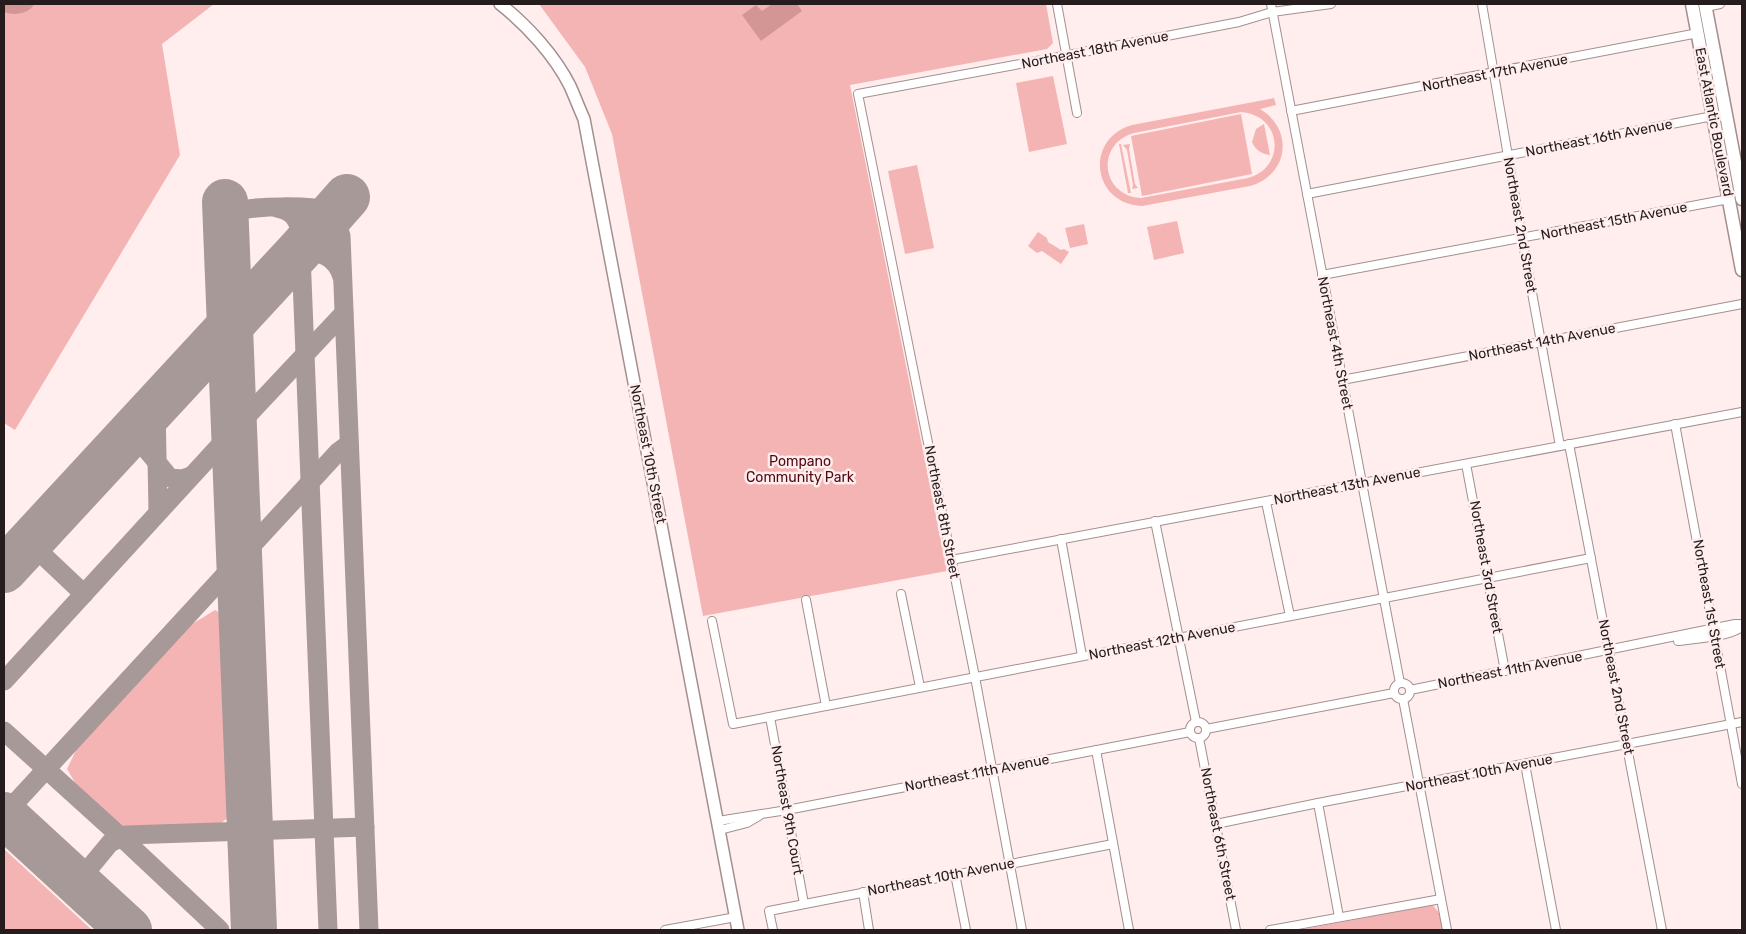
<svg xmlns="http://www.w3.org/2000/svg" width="1746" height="934" font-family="Rubik,sans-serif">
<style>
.green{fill:#f4b4b3;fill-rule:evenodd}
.water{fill:#d49695}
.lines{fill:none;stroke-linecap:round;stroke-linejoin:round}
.taxiway{stroke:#a69998;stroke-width:19}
.runway{stroke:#a69998;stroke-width:46}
.street-casing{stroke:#a38f8f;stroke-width:10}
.secondary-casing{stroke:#a38f8f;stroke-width:14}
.primary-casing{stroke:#a38f8f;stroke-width:15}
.street{stroke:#fff;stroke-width:8}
.secondary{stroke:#fff;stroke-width:11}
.primary{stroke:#fff;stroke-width:12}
.labels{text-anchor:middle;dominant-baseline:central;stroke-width:5;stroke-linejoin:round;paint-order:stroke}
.street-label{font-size:14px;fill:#251d1d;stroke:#ffeeed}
.park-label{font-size:14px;fill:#520712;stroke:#ffeeed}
</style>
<rect width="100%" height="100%" fill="#ffeeed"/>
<g class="green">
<polygon points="4,4 214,4 162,44 180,155 15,430 4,423"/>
<polygon points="539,4 1046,4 1053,43 1047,49 850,85 947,571 703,616 612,134 585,67"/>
<polygon points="1053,76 1067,144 1029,152 1016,83"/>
<path d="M 1274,98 L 1276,105 L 1260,109 C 1294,129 1289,175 1250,186 L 1142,206 C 1092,204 1084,139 1132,125 ZM 1241,112 C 1282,115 1287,167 1248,178 L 1141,198 C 1101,196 1095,144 1134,133 Z"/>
<polygon points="1241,114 1252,174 1142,196 1131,136"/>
<path d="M 1264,124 L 1270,155 C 1262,154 1255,150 1252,142 L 1256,129 Z"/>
<polygon points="1119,144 1121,144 1131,193 1128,193"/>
<polygon points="1130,144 1129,149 1135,184 1138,188 1132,189 1133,185 1127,150 1123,145"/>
<polygon points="917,165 934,248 905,254 888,171"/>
<polygon points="1177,221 1184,253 1154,260 1147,227"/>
<polygon points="1084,224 1088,244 1070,248 1065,228"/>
<polygon points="1038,232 1047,238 1048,242 1061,250 1064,249 1069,252 1061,264 1042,251 1037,253 1028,246"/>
<polygon points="215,610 223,615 230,816 220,824 130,828 119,825 80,791 67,769 78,746 138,677 189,626"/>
<polygon points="4,849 92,930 4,930"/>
<polygon points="1433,905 1439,913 1443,930 1299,930"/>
</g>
<g class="water">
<path d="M 4,4 L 34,4 C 29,14 14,16 4,12 Z"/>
<polygon points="772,4 797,4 802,11 761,41 742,15 756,5 762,11"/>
</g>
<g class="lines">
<g class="taxiway">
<path d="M 277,208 C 290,210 296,217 300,229 L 328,930"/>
<path d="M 226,233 C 227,224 232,214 240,211 C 250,206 315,205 325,211 C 335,216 338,226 341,236 L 369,930"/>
<path d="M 300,250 C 320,252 336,256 342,277"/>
<polyline points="156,404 158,512"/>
<polyline points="118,446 141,443 170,478 182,479 191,476"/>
<polyline points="29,542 84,594"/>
<polyline points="4,681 234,430 344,313"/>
<polyline points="4,731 121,837 220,930"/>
<polyline points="4,815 338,452 349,444"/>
<polyline points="77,883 110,843 126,835 365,827"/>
</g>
<g class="runway">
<polyline points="225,202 254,930"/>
<polyline points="4,570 300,250 347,197"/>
<polyline points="4,815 129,930"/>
</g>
<defs>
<g id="street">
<polyline points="1057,4 1077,113"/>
<polyline points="1271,4 1400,683"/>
<polyline points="1482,4 1522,238 1560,446"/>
<polyline points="1706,7 1720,4"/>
<polyline points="1291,111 1698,33"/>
<polyline points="1307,194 1713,116"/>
<polyline points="1322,275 1729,199"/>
<polyline points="1342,380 1742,304"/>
<polyline points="1675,424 1742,784"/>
<polyline points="1569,444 1662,930"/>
<polyline points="1466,464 1505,671"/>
<polyline points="1266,502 1290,616"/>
<polyline points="1155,521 1196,722"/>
<polyline points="1061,539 1082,656"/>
<polyline points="951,560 1742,412"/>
<polyline points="901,594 920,687"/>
<polyline points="806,600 826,706"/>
<polyline points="712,621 733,724 1591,558"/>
<path d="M 1678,641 C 1696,639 1728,637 1742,627"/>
<circle cx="1402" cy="691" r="8"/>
<polyline points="1410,690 1735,624 1742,624"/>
<polyline points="1403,699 1447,930"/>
<polyline points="770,717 804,904"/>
<circle cx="1198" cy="730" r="8"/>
<polyline points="1206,729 1394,693"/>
<polyline points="1199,738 1236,930"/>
<polyline points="1096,750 1129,930"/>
<polyline points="1525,764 1556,930"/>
<polyline points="1318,803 1339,917"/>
<polyline points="718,821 787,810 1190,732"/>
<polyline points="1216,824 1318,803 1742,722"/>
<polyline points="720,830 747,823 759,816"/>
<polyline points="955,874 966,930"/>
<polyline points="863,892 869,930"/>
<polyline points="665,930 736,917"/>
<polyline points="773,930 769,911 1113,844"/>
<polyline points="1022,930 975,677 858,94 1058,57 1239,22 1272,12 1331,4"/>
<polyline points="1270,930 1441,899"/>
</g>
<path id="secondary" d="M 500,4 C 527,25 555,56 570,86 C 575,97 579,108 584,119 L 738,930"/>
<g id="primary">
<polyline points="1692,4 1742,270"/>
<polyline points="1705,4 1742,199"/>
</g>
</defs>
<use href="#street" class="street-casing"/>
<use href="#secondary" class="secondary-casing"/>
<use href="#primary" class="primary-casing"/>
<use href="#street" class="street"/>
<use href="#secondary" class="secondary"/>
<use href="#primary" class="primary"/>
</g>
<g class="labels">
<g class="street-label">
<text transform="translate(1095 50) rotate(-11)">Northeast 18th Avenue</text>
<text transform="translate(1495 73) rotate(-11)">Northeast 17th Avenue</text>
<text transform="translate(1714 122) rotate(79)">East Atlantic Boulevard</text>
<text transform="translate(1599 138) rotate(-11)">Northeast 16th Avenue</text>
<text transform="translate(1614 221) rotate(-11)">Northeast 15th Avenue</text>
<text transform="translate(1520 225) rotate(80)">Northeast 2nd Street</text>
<text transform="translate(1542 342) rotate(-11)">Northeast 14th Avenue</text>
<text transform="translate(1335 343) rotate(79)">Northeast 4th Street</text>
<text transform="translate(648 454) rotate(79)">Northeast 10th Street</text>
<text transform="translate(1347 486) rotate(-11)">Northeast 13th Avenue</text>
<text transform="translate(942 512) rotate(79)">Northeast 8th Street</text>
<text transform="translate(1486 567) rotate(80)">Northeast 3rd Street</text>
<text transform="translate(1709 604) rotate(80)">Northeast 1st Street</text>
<text transform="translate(1162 641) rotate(-11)">Northeast 12th Avenue</text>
<text transform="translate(1510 670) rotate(-11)">Northeast 11th Avenue</text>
<text transform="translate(1616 687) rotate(79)">Northeast 2nd Street</text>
<text transform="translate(977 773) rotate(-11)">Northeast 11th Avenue</text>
<text transform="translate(1479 773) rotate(-11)">Northeast 10th Avenue</text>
<text transform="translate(787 810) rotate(80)">Northeast 9th Court</text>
<text transform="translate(1218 834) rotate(79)">Northeast 6th Street</text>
<text transform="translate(941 877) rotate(-11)">Northeast 10th Avenue</text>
</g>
<g class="park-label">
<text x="800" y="461">Pompano<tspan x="800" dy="16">Community Park</tspan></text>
</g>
</g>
<rect width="1746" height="934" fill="none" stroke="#251d1d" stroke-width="10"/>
</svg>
